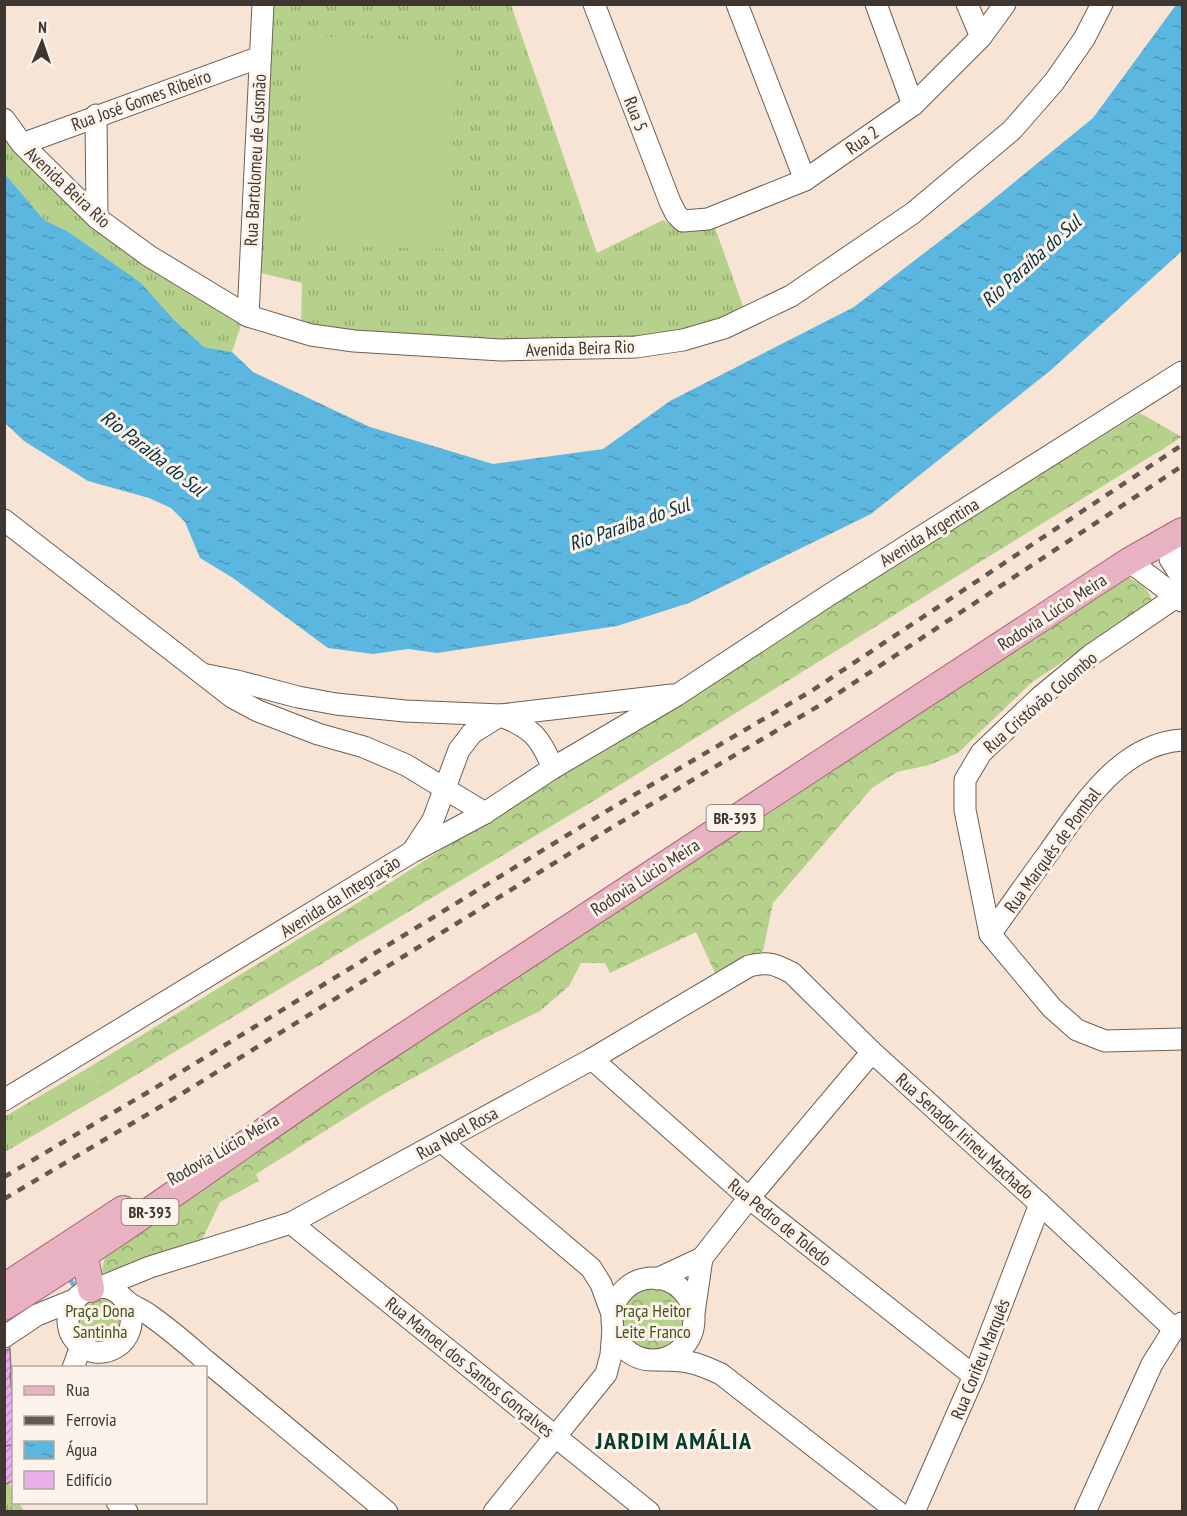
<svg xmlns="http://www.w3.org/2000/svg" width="1187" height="1516" font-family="'PT Sans Narrow',sans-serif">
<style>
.grass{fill:url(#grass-tufts)}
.forest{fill:url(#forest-crowns)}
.pitch{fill:#b6d18b}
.water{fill:url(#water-ripples)}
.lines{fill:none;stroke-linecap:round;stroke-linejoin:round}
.stream{stroke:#5bb7df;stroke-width:4.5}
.building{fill:url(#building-hatch);stroke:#877887;stroke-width:1.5}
.minor-casing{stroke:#6f5f52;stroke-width:23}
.major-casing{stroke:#a36575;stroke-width:28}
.minor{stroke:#fff;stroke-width:21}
.major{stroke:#e8b2c2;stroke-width:26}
.rail{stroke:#635952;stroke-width:4.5;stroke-dasharray:8 8;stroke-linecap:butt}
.labels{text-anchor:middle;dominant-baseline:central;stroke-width:6;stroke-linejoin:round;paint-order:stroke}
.shield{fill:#fef3ea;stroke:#786f68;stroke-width:1.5}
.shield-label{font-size:16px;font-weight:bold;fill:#3e3731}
.street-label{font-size:18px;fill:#3e3731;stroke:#fef3ea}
.park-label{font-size:18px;fill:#42541e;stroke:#fef3ea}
.water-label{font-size:20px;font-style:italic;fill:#053141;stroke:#fef3ea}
.district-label{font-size:24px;font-weight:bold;letter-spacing:1.5px;fill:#053d2f;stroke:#fef3ea}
</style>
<defs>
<pattern id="grass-tufts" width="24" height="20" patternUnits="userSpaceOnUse" patternTransform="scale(1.5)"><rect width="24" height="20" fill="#b6d18b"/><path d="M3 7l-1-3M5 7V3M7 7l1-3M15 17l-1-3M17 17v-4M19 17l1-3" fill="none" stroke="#95aa72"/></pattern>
<pattern id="forest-crowns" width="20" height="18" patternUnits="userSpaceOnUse" patternTransform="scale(1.5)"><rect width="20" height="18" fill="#b6d18b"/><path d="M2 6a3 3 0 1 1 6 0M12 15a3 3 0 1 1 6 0" fill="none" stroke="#95aa72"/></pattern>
<pattern id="water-ripples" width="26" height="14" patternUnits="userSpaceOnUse" patternTransform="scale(1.5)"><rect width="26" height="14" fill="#5bb7df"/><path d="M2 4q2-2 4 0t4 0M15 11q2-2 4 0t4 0" fill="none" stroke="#4d96b5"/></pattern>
<pattern id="building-hatch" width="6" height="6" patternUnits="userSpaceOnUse" patternTransform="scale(1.5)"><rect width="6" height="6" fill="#eaafeb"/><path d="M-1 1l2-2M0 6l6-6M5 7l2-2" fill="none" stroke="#bf8fbf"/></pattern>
</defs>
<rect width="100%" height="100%" fill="#f7e4d5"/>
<g class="grass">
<path d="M 271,5 L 511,5 L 597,253 L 663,220 C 679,232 695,228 714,225 L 743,306 L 718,321 L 672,338 L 622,341 L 404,338 L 301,324 L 302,283 L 257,272 Z"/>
<polygon points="4,137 57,194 151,270 241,325 232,352 204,347 67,231 44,220 5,174"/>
<polygon points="88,1068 106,1093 5,1152 4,1117"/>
<polygon points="9,1482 13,1492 14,1502 19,1503 24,1511 5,1512 5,1485"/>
</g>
<g class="forest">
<polygon points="1140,413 1182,437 605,794 106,1093 88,1068 377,891 574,765"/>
<path d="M 1126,576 C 1137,582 1150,588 1152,602 L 1031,683 L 958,753 L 929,765 L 897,772 L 872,788 L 773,903 L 763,951 L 715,973 L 696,932 L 610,973 L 605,963 L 581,963 L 569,986 L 540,1011 L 485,1038 L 384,1094 L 256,1174 L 259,1181 L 220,1202 L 201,1242 L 101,1274 L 106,1252 L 241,1157 Z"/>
<circle cx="653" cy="1320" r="33"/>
<polygon points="90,1298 111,1298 124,1313 117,1339 90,1343 76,1328 79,1307"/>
</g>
<polygon class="pitch" points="306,36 456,41 449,249 300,245"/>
<polygon class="water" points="1176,5 1182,5 1182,251 1051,370 871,514 689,603 617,626 437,653 408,649 373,654 328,648 233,578 200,558 185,522 171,508 149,498 88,481 24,441 5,423 5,174 44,220 67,231 141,283 174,320 204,347 232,352 253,372 370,427 493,464 603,449 670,401 854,307 979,211 1093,118"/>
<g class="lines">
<polyline class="stream" points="71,1281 75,1287"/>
</g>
<g class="building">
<polygon points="10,1348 14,1445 4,1446 4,1352"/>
<polygon points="10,1374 14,1374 14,1400 13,1400"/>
<polygon points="14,1445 14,1480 4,1485 4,1446"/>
</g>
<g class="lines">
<defs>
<g id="minor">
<polyline points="594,4 670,202 676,214 683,221 708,219 805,180 913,105 981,37 1005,4"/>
<polyline points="737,4 805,180"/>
<polyline points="876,4 913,105"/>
<polyline points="967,4 981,37"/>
<polyline points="96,115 97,218"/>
<polyline points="4,119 22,144 97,218 149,256 248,316 311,335 354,341 501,350 636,347 683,340 724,328 791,296 913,213 1012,130 1054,82 1084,39 1102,4"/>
<polyline points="22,144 260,57"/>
<polyline points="248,316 263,4"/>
<polyline points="4,520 232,697 258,711 318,734 364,747 406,765 485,813"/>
<polyline points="1182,552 1170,559 1182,578"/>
<polyline points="1129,561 1182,601"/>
<polyline points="1182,593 1091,655 1040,697 981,753 965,780 965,810 990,934 1052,1008 1077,1030 1105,1041 1182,1039"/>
<polyline points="207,675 237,681 298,697 336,704 405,711 501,715 672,695"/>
<path d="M 501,716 C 532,728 540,737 553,768"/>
<polyline points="414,849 433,820 459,750 472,733 501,715"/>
<path d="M 990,934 C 1010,907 1029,879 1049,852 C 1082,806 1120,744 1182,740"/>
<polyline points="592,1059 749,1198 974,1376"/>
<polyline points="4,1100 412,852 485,813 553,768 677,695 829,595 1182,372"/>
<polyline points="442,1142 591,1268 601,1284 612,1314"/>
<polyline points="291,1223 649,1512"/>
<circle cx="653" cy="1319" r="41"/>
<polyline points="657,1279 702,1258 749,1198 872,1052"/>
<path d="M 101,1287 L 150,1267 L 291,1223 L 592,1059 L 749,966 C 768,961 775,964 792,973 L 872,1052 L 1040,1204 L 1174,1329"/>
<path d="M 127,1302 C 146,1344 96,1369 74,1339 C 68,1331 67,1321 69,1313 C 73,1294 93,1283 111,1289 C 119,1292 122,1298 129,1303 C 135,1307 142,1310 148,1314 C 168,1328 187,1344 205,1360 C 266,1410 326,1461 387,1512"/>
<polyline points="694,1313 702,1258"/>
<polyline points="4,1337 37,1315 74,1300"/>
<path d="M 659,1360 C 687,1360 695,1362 721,1374 L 898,1512"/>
<polyline points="73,1368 81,1346"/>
<polyline points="117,1502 127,1512"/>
<polyline points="494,1512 606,1374 611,1355 613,1329"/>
<polyline points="914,1512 974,1376 1040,1204"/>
<polyline points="1085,1512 1152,1364 1174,1329 1182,1323"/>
</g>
<g id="major">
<polyline points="85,1257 91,1289"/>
<polyline points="10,1283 123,1209"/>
<path d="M 4,1307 C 131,1228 250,1138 375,1055 C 625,889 878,726 1129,561 L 1182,531"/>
</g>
</defs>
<use href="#minor" class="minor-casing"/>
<use href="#major" class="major-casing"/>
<use href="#minor" class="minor"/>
<use href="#major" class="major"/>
<g class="rail">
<polyline points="4,1177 150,1091 605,812 813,690 1182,445"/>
<polyline points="4,1199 170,1101 614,826 822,704 1182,466"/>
</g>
</g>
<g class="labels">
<g class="shield">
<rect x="706.5" y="805" width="57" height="26" rx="4.5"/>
<rect x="121.5" y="1199" width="57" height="26" rx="4.5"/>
</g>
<g class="shield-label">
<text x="735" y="818">BR-393</text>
<text x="150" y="1212">BR-393</text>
</g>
<g class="street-label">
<text transform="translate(141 100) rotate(-20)">Rua José Gomes Ribeiro</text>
<text transform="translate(636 114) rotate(69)">Rua 5</text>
<text transform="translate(862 140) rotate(-35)">Rua 2</text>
<text transform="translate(255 160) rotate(-87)">Rua Bartolomeu de Gusmão</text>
<text transform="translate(68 187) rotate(43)">Avenida Beira Rio</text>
<text transform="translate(580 348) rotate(-2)">Avenida Beira Rio</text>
<text transform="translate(929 532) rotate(-32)">Avenida Argentina</text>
<text transform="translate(1052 612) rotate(-33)">Rodovia Lúcio Meira</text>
<text transform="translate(1040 702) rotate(-41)">Rua Cristóvão Colombo</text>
<text transform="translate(1052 850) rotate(-54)">Rua Marquês de Pombal</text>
<text transform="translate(645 877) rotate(-33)">Rodovia Lúcio Meira</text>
<text transform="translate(340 896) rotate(-32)">Avenida da Integração</text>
<text transform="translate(457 1133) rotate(-29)">Rua Noel Rosa</text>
<text transform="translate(965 1136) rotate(42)">Rua Senador Irineu Machado</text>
<text transform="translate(223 1149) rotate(-30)">Rodovia Lúcio Meira</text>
<text transform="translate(780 1222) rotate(39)">Rua Pedro de Toledo</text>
<text transform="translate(980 1359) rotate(-68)">Rua Corifeu Marquês</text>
<text transform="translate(470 1367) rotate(39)">Rua Manoel dos Santos Gonçalves</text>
</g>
<g class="park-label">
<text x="100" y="1310">Praça Dona<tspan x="100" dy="21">Santinha</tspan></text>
<text x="653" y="1310">Praça Heitor<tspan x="653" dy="21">Leite Franco</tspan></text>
</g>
<g class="water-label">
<text transform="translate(1031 261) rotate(-42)">Rio Paraíba do Sul</text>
<text transform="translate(153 453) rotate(38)">Rio Paraíba do Sul</text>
<text transform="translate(629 524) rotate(-19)">Rio Paraíba do Sul</text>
</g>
<g class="district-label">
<text x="674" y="1440">JARDIM AMÁLIA</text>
</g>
</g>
<rect width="1187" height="1516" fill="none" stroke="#3e3731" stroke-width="12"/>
<rect x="12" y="1366" width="195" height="138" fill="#fef3ea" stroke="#b1a8a0" stroke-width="1.5"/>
<rect x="24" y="1386" width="30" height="9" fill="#e8b2c2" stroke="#b1a8a0" stroke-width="1.5"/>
<text x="66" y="1396" font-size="18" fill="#3e3731">Rua</text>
<rect x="24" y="1416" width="30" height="9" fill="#635952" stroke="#b1a8a0" stroke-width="1.5"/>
<text x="66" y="1426" font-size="18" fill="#3e3731">Ferrovia</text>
<rect x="24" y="1441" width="30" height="18" fill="url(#water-ripples)" stroke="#b1a8a0" stroke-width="1.5"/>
<text x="66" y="1456" font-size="18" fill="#3e3731">Água</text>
<rect x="24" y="1471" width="30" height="18" fill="#eaafeb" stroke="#b1a8a0" stroke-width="1.5"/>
<text x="66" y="1486" font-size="18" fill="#3e3731">Edifício</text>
<g transform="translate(42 42) rotate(2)" stroke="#fef3ea" stroke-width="4.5" paint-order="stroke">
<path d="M0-4.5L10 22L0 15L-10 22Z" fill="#3e3731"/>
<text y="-9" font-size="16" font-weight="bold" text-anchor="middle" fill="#3e3731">N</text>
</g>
</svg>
